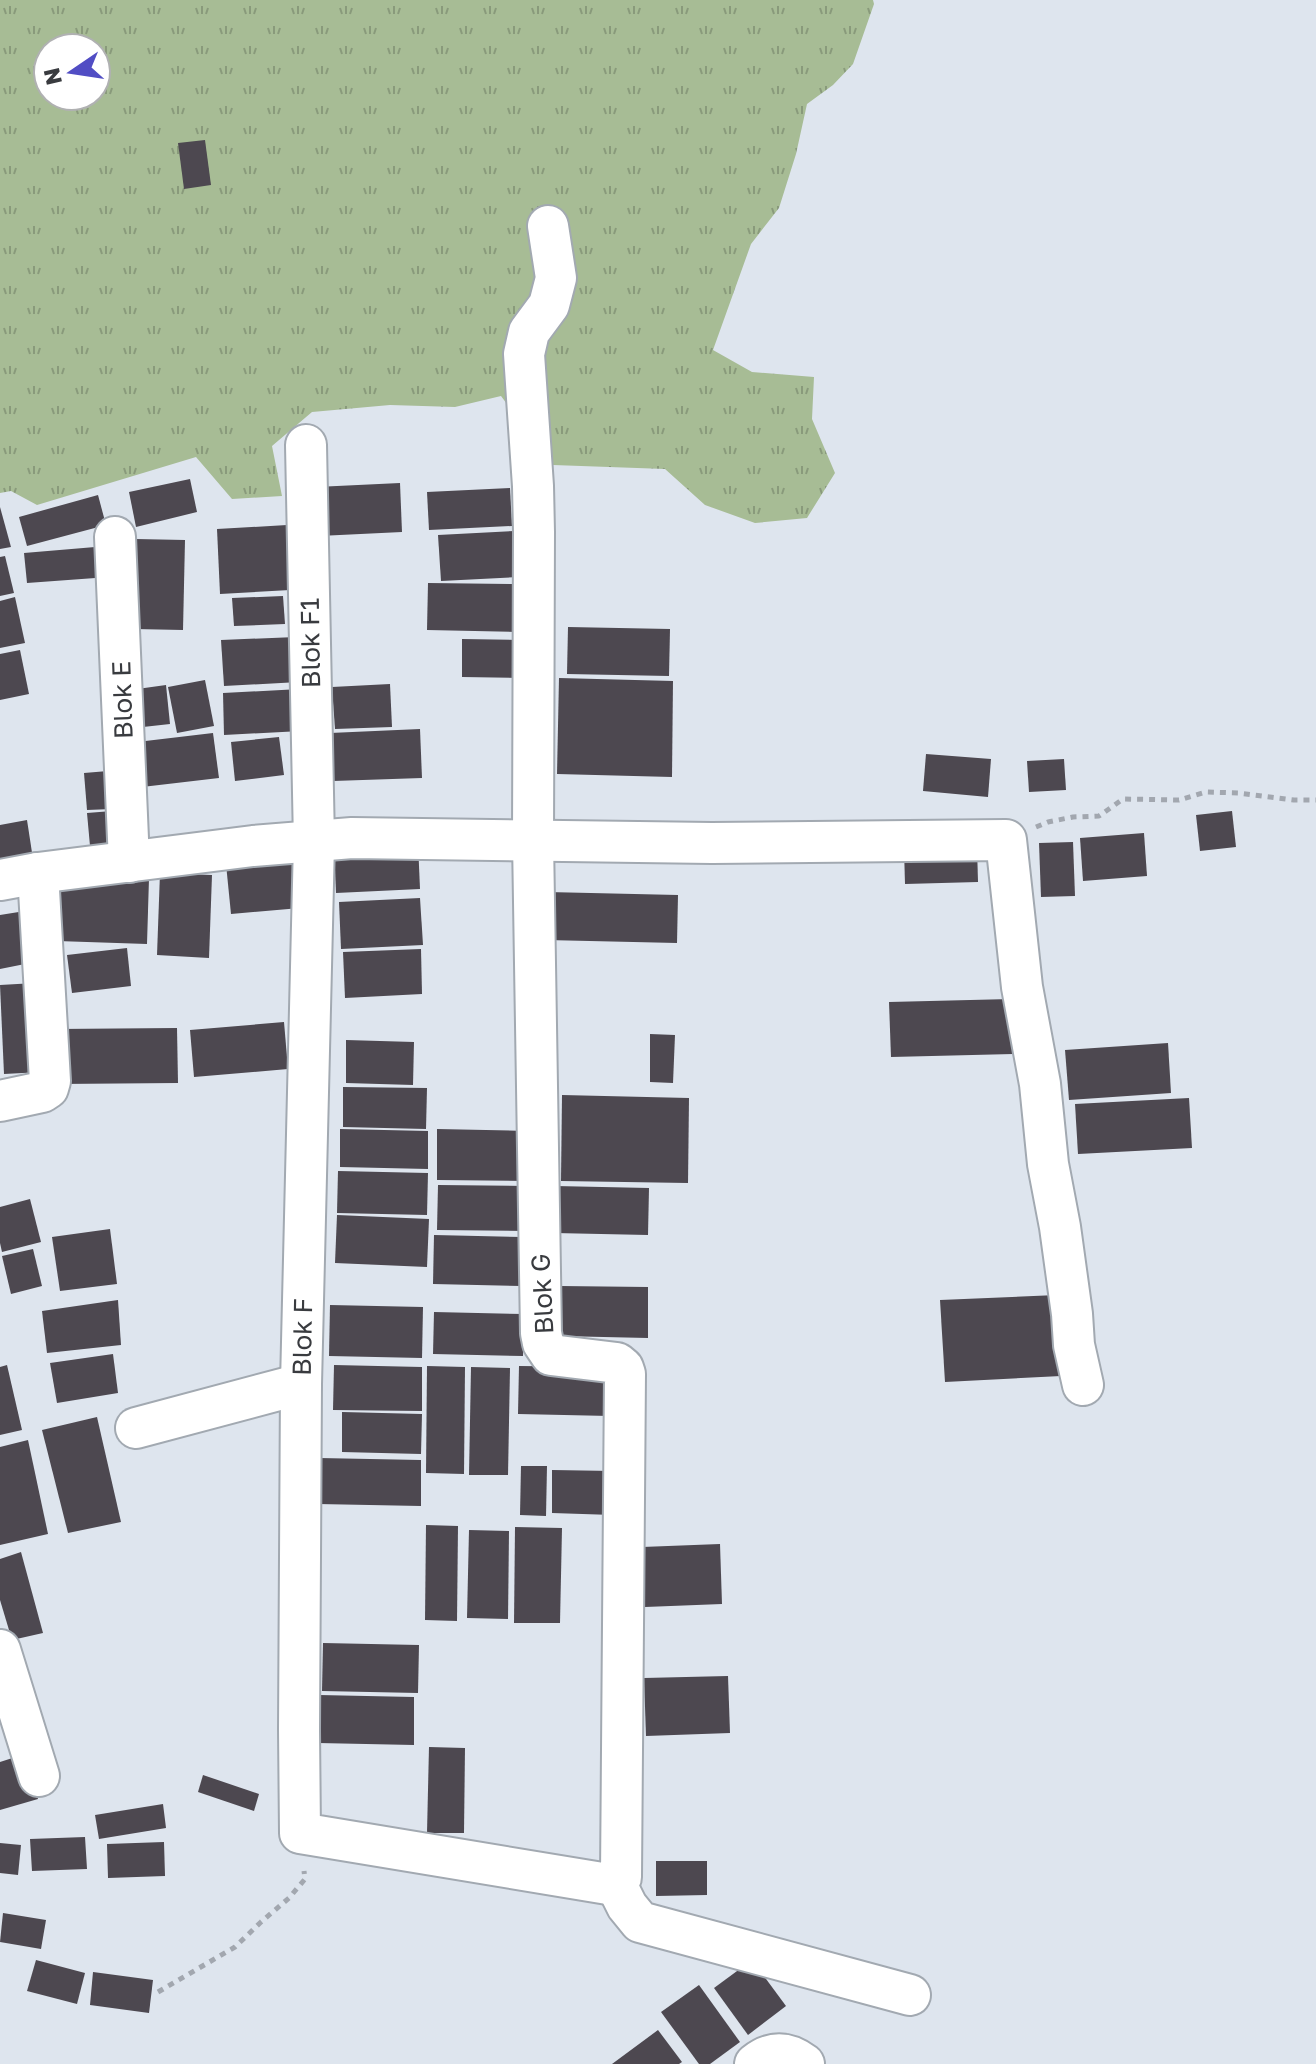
<svg xmlns="http://www.w3.org/2000/svg" width="1316" height="2064" font-family="'Golos Text',sans-serif">
<style>
.grass{fill:url(#grass-tufts);fill-rule:evenodd}
.building{fill:#4d4850}
.lines{fill:none;stroke-linecap:round;stroke-linejoin:round}
.minor-casing{stroke:#a2a9b1;stroke-width:44}
.path{stroke:#a2a7af;stroke-width:5;stroke-dasharray:6 6;stroke-linecap:butt}
.minor{stroke:#fff;stroke-width:40}
.labels{text-anchor:middle;dominant-baseline:central;stroke-width:8;stroke-linejoin:round;paint-order:stroke}
.street-label{font-size:26px;fill:#393b3f;stroke:#fff}
</style>
<defs>
<pattern id="grass-tufts" width="24" height="20" patternUnits="userSpaceOnUse" patternTransform="scale(2)"><rect width="24" height="20" fill="#a7bc95"/><path d="M3 7l-1-3M5 7V3M7 7l1-3M15 17l-1-3M17 17v-4M19 17l1-3" fill="none" stroke="#899a7b"/></pattern>
</defs>
<rect width="100%" height="100%" fill="#dee5ee"/>
<path class="grass" d="M 0,0 L 873,0 L 874,4 L 853,64 L 833,85 L 807,104 L 796,154 L 779,208 L 751,244 L 713,350 L 752,372 L 814,377 L 812,419 L 835,473 L 807,518 L 755,523 L 705,505 L 665,469 L 553,465 L 501,396 L 455,407 L 390,405 L 312,412 L 272,446 L 282,496 L 232,499 L 196,457 L 37,505 L 11,491 L 0,493 ZM 48,48 L 96,48 L 96,96 L 48,96 Z"/>
<g class="building">
<polygon points="205,140 211,185 184,189 178,143"/>
<polygon points="190,479 197,512 136,527 129,492"/>
<polygon points="400,483 402,532 319,536 316,487"/>
<polygon points="510,488 512,526 429,530 427,492"/>
<polygon points="98,495 106,525 27,546 19,517"/>
<polygon points="0,507 11,547 0,549"/>
<polygon points="287,525 290,590 220,594 217,529"/>
<polygon points="515,531 518,577 441,581 438,535"/>
<polygon points="136,539 185,540 183,630 134,629"/>
<polygon points="107,546 109,577 27,583 24,553"/>
<polygon points="5,556 14,593 0,596 0,557"/>
<polygon points="428,583 518,584 517,632 427,630"/>
<polygon points="283,596 285,624 234,626 232,598"/>
<polygon points="15,597 25,643 0,648 0,601"/>
<polygon points="568,627 670,629 669,676 567,674"/>
<polygon points="296,637 299,682 224,686 221,640"/>
<polygon points="462,639 521,640 521,678 462,677"/>
<polygon points="20,650 29,694 0,700 0,654"/>
<polygon points="559,678 673,681 672,777 557,774"/>
<polygon points="205,680 214,726 177,733 168,687"/>
<polygon points="390,684 392,727 335,729 332,687"/>
<polygon points="166,685 170,724 134,728 130,690"/>
<polygon points="300,689 301,731 224,735 223,693"/>
<polygon points="420,729 422,778 333,781 330,733"/>
<polygon points="213,733 219,778 142,787 137,742"/>
<polygon points="279,737 284,775 235,781 231,742"/>
<polygon points="926,754 991,759 988,797 923,791"/>
<polygon points="1064,759 1066,790 1029,792 1027,761"/>
<polygon points="108,771 112,809 87,810 84,773"/>
<polygon points="112,811 114,844 90,846 87,813"/>
<polygon points="1232,811 1236,847 1200,851 1196,815"/>
<polygon points="27,820 33,859 0,864 0,825"/>
<polygon points="1144,833 1147,876 1083,881 1080,838"/>
<polygon points="1073,842 1075,896 1041,897 1039,843"/>
<polygon points="418,843 420,889 336,893 334,846"/>
<polygon points="977,847 978,882 905,884 904,849"/>
<polygon points="296,858 300,908 231,914 226,864"/>
<polygon points="160,873 212,875 209,958 157,955"/>
<polygon points="59,875 149,878 147,944 57,941"/>
<polygon points="547,892 678,895 677,943 546,940"/>
<polygon points="420,898 423,945 341,949 339,902"/>
<polygon points="25,911 35,962 0,969 0,915"/>
<polygon points="127,948 131,986 72,993 67,955"/>
<polygon points="421,949 422,994 345,998 343,952"/>
<polygon points="35,983 42,1072 4,1074 0,985"/>
<polygon points="1011,999 1013,1054 891,1057 889,1002"/>
<polygon points="284,1022 288,1069 194,1077 190,1030"/>
<polygon points="177,1028 178,1083 58,1084 57,1029"/>
<polygon points="650,1034 675,1035 673,1083 650,1082"/>
<polygon points="346,1040 414,1042 413,1085 346,1083"/>
<polygon points="1168,1043 1171,1093 1069,1100 1065,1050"/>
<polygon points="343,1087 427,1088 426,1129 343,1127"/>
<polygon points="562,1095 689,1098 688,1183 561,1181"/>
<polygon points="1189,1098 1192,1148 1078,1154 1075,1104"/>
<polygon points="340,1129 428,1131 428,1169 340,1167"/>
<polygon points="437,1129 527,1131 526,1181 437,1180"/>
<polygon points="338,1171 428,1173 427,1215 337,1213"/>
<polygon points="438,1185 526,1186 525,1231 437,1230"/>
<polygon points="555,1186 649,1188 648,1235 554,1233"/>
<polygon points="30,1199 41,1242 2,1252 0,1243 0,1207"/>
<polygon points="337,1215 429,1219 427,1267 335,1263"/>
<polygon points="110,1229 117,1284 60,1291 52,1237"/>
<polygon points="434,1235 522,1237 521,1286 433,1284"/>
<polygon points="33,1249 42,1286 11,1294 2,1256"/>
<polygon points="560,1286 648,1287 648,1338 559,1336"/>
<polygon points="1057,1295 1061,1376 945,1382 940,1300"/>
<polygon points="118,1300 121,1345 47,1353 42,1311"/>
<polygon points="330,1305 423,1307 422,1358 329,1356"/>
<polygon points="434,1312 524,1314 523,1356 433,1354"/>
<polygon points="113,1354 118,1393 57,1403 50,1363"/>
<polygon points="7,1365 22,1430 0,1435 0,1367"/>
<polygon points="334,1365 422,1367 422,1411 333,1410"/>
<polygon points="427,1366 465,1367 464,1474 426,1473"/>
<polygon points="519,1366 611,1367 610,1416 518,1414"/>
<polygon points="471,1367 510,1368 508,1475 469,1475"/>
<polygon points="342,1412 422,1414 421,1454 342,1452"/>
<polygon points="97,1417 121,1522 68,1533 42,1430"/>
<polygon points="28,1440 48,1534 0,1545 0,1447"/>
<polygon points="319,1458 421,1460 421,1506 318,1504"/>
<polygon points="521,1466 547,1466 546,1516 520,1515"/>
<polygon points="552,1470 613,1471 613,1515 552,1513"/>
<polygon points="426,1525 458,1526 457,1621 425,1620"/>
<polygon points="515,1527 562,1528 560,1623 514,1623"/>
<polygon points="469,1530 509,1531 508,1619 467,1618"/>
<polygon points="720,1544 722,1604 645,1607 642,1547"/>
<polygon points="21,1552 43,1633 12,1640 0,1600 0,1559"/>
<polygon points="323,1643 419,1645 418,1693 322,1691"/>
<polygon points="728,1676 730,1733 646,1736 644,1678"/>
<polygon points="319,1695 414,1697 414,1745 318,1743"/>
<polygon points="429,1747 465,1748 464,1833 427,1833"/>
<polygon points="25,1754 38,1799 0,1810 0,1762"/>
<polygon points="203,1775 259,1794 254,1811 198,1792"/>
<polygon points="163,1804 166,1828 99,1839 95,1815"/>
<polygon points="85,1837 87,1869 32,1871 30,1839"/>
<polygon points="164,1842 165,1876 108,1878 107,1844"/>
<polygon points="0,1843 21,1845 18,1875 0,1873"/>
<polygon points="656,1861 707,1861 707,1895 656,1896"/>
<polygon points="3,1913 46,1920 41,1949 0,1942"/>
<polygon points="36,1960 85,1973 77,2004 27,1991"/>
<polygon points="752,1960 786,2006 748,2035 714,1988"/>
<polygon points="93,1972 153,1980 149,2013 90,2005"/>
<polygon points="699,1985 740,2042 710,2064 699,2064 661,2012"/>
<polygon points="658,2030 682,2062 679,2064 612,2064"/>
</g>
<g class="lines">
<defs>
<g id="minor">
<polyline points="306,445 314,842 301,1384 299,1730 300,1833 608,1884 621,1877 625,1374 623,1368 617,1363 551,1355 543,1343 541,1333 533,840 534,532 533,486 524,354 529,332 549,305 556,278 548,226"/>
<polyline points="115,537 129,862"/>
<polyline points="0,880 38,873 253,846 352,838 712,843 1006,840 1022,987 1040,1084 1048,1164 1060,1227 1072,1314 1074,1345 1083,1385"/>
<polyline points="0,1101 42,1092 48,1088 50,1081 38,873"/>
<polyline points="136,1428 301,1384"/>
<polyline points="0,1650 39,1776"/>
<polyline points="615,1882 627,1906 640,1922 910,1995"/>
<path d="M 755,2064 C 771,2051 787,2051 804,2064"/>
</g>
</defs>
<use href="#minor" class="minor-casing"/>
<g class="path">
<polyline points="1036,827 1048,822 1073,817 1099,816 1123,799 1179,800 1206,792 1238,793 1294,800 1316,800"/>
<polyline points="158,1992 235,1947 261,1922 289,1898 305,1879 304,1871"/>
</g>
<use href="#minor" class="minor"/>
</g>
<g class="labels">
<g class="street-label">
<text transform="translate(310 643) rotate(-91)">Blok F1</text>
<text transform="translate(122 700) rotate(-92)">Blok E</text>
<text transform="translate(542 1294) rotate(-93)">Blok G</text>
<text transform="translate(302 1337) rotate(-89)">Blok F</text>
</g>
</g>
<g transform="translate(72 72) rotate(257)"><circle r="38" fill="#ffffff" stroke="#b0b1b2" stroke-width="2"/>
<path d="M0-6L14 30L0 20L-14 30Z" fill="#514dc4"/>
<text y="-12" font-size="22" font-weight="bold" text-anchor="middle" fill="#393b3f">N</text>
</g>
</svg>
